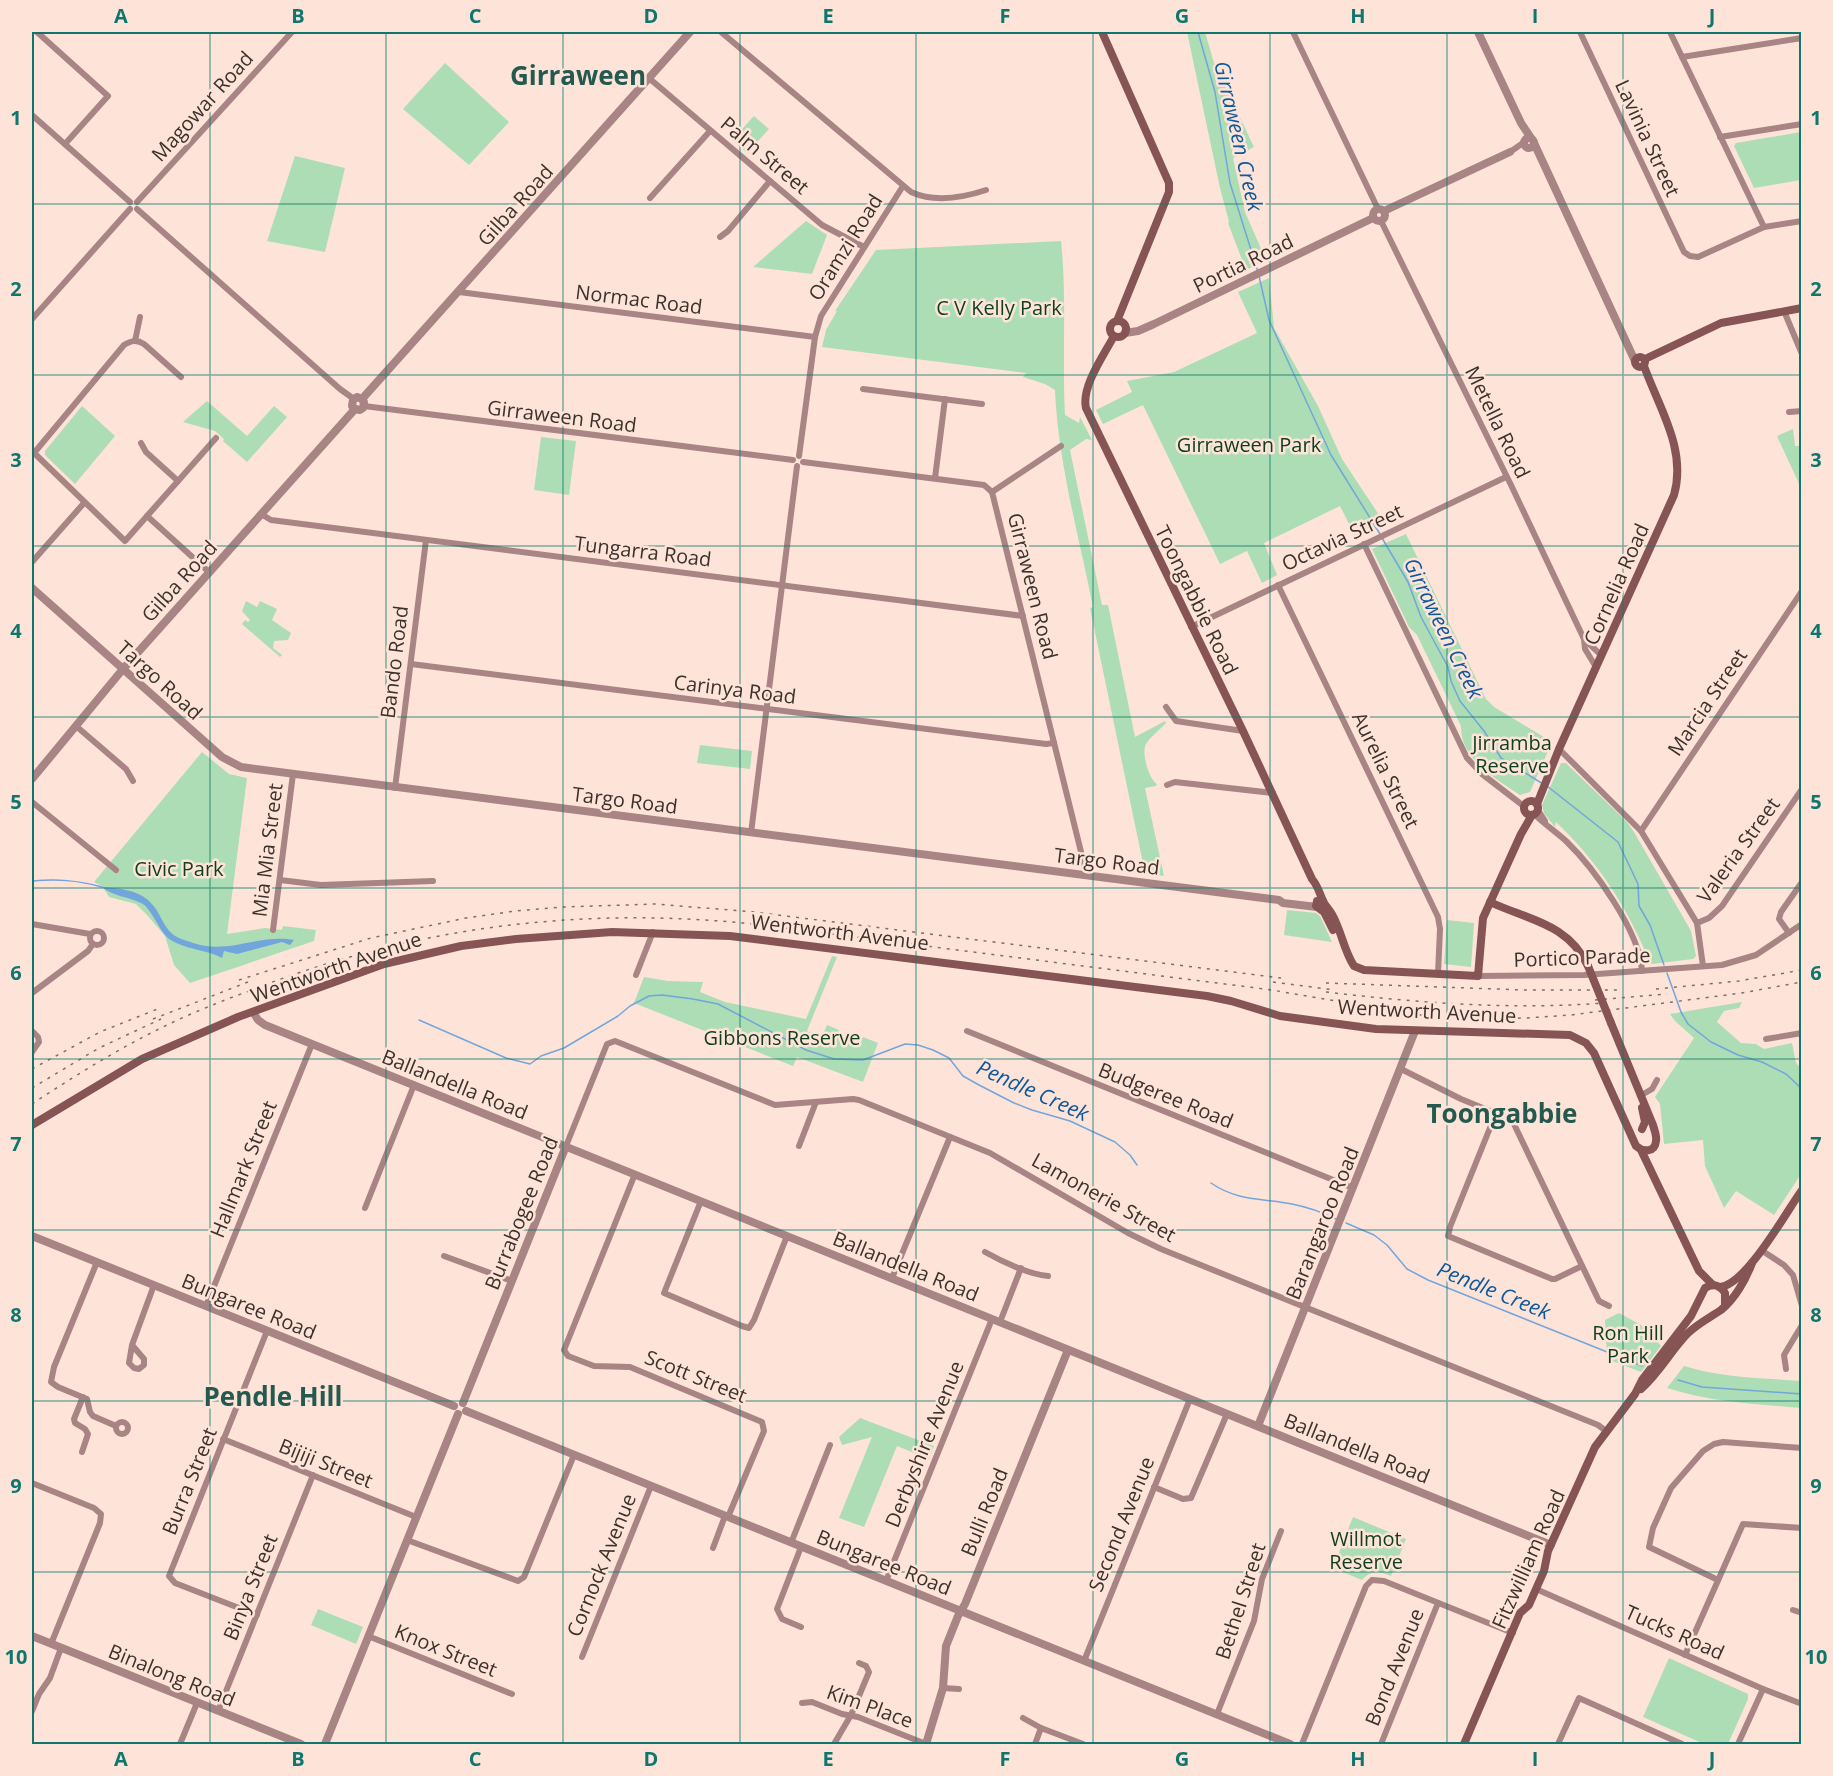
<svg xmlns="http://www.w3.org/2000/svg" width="1833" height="1776" font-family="'Open Sans',sans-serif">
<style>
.green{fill:#acddb5}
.water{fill:#73a5dd}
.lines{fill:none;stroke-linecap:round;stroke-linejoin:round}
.stream{stroke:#73a5dd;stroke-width:1.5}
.minor{stroke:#a88484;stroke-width:6}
.tertiary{stroke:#a88484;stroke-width:8}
.secondary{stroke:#865454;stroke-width:8}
.rail{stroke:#7d6e66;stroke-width:1.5;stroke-dasharray:3 6;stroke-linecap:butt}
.secondary-bridge{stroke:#865454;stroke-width:8}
.grid{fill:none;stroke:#0f766e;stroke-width:1.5;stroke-opacity:0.55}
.labels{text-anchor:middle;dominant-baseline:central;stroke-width:5;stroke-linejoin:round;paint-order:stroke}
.street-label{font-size:20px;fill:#3c322d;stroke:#fee4d8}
.park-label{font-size:20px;fill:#0d3e1d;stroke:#fee4d8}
.water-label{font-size:21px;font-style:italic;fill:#0e589b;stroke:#fee4d8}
.district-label{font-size:26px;font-weight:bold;fill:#23594f;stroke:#fee4d8}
.neatline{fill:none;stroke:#0f766e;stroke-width:2}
.grid-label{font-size:20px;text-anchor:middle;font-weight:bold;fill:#0f766e}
</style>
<rect width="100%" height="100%" fill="#fee4d8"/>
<g class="green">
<polygon points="1187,32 1205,32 1214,63 1254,147 1233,158 1245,212 1266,260 1246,270 1228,223 1229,222 1220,188"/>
<polygon points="445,63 509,122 469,165 403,109"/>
<polygon points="754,116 769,129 747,153 732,140"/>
<polygon points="1801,132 1801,180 1754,188 1734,146 1736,143"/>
<polygon points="295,156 345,168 325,252 267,241"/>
<polygon points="806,221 827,235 812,274 753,267"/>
<path d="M 1061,241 C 1067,298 1062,357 1065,415 L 1079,423 L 1080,417 L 1092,440 L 1086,439 L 1070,450 L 1102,605 L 1108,605 L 1135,737 L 1165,721 L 1166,723 C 1160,730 1151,736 1146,744 C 1141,752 1149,780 1157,784 L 1156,786 L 1145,788 L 1164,876 L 1145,873 L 1090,608 L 1093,607 C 1079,536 1058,463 1055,390 L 1045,384 L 1023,377 L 1026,373 L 822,347 L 826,330 L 837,311 L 835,311 L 876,250 Z"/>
<polygon points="1269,278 1274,328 1318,406 1342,459 1385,524 1356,538 1340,506 1264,543 1277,575 1262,583 1247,551 1220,564 1143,405 1103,424 1096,410 1132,392 1127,381 1174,372 1257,333 1238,292"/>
<polygon points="207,401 247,436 274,406 287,417 247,462 223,441 224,439 215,431 183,422"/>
<polygon points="82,406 115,436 75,484 45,455 45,451"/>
<polygon points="1793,429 1795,446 1801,446 1801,488 1777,436"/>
<polygon points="541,437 576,441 569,495 534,490"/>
<path d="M 1406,534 L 1486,699 L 1494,707 L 1552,742 L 1530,792 L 1520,795 C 1496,779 1460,759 1461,726 L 1417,635 L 1409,627 L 1372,549 Z"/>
<polygon points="246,601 257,607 260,601 277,609 272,620 291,633 288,640 274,641 273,648 282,655 280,657 242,624 245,620 248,622 250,620 242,611"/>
<polygon points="700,745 752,751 750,769 697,763"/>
<polygon points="202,752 229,774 247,778 227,934 265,928 282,930 283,926 316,930 314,941 190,983 174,965 165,936 147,915 136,904 109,897 102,886 94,882"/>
<path d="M 1561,763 L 1566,763 L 1570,767 L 1627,822 L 1634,832 L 1691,931 L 1696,956 L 1693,959 L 1652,964 L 1645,962 L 1644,959 L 1646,953 C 1624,902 1596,860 1556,822 L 1555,827 L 1554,826 L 1544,813 L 1542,805 Z"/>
<polygon points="1287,910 1316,913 1320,916 1332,942 1284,935"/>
<polygon points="1447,920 1474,923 1471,967 1444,964"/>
<polygon points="832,956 837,957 807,1031 818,1036 820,1033 823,1034 827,1025 839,1030 838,1035 860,1043 863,1037 878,1043 863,1082 797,1057 793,1066 634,1003 644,977 668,981 703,982 700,992 725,1002 806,1019"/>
<polygon points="1742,1002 1739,1008 1724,1011 1717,1022 1741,1043 1756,1044 1764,1049 1792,1043 1796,1063 1801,1068 1801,1174 1774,1215 1736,1191 1724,1208 1705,1166 1703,1140 1664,1144 1660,1104 1655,1097 1694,1038 1675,1021 1670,1014"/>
<polygon points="1619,1313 1641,1325 1661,1346 1641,1372 1607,1359 1605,1320"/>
<path d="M 1684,1366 C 1722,1378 1762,1378 1801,1381 L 1801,1408 C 1755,1404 1711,1402 1667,1388 Z"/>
<polygon points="860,1418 934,1446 929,1459 897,1446 864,1527 839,1518 872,1437 842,1445 839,1437"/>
<path d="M 1353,1517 L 1406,1539 L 1391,1576 C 1379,1571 1371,1570 1362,1580 L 1333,1568 Z"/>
<polygon points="318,1609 363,1627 356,1644 311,1625"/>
<polygon points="1669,1658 1748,1694 1748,1699 1728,1744 1704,1744 1643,1717"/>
</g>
<path class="water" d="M 102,887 C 118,888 139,890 150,902 C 162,913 163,931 179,938 C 187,941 198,945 206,946 C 236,950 264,934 294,940 L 290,945 L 282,942 L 237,954 L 224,951 L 222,958 C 206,949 185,950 169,939 C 159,931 151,907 141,903 C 127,896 114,897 102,887 Z"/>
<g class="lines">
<g class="stream">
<polyline points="1198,32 1215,92 1230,183 1258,272"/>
<polyline points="1259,276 1269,320 1331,455 1380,534"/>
<polyline points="1382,538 1408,582 1421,617 1448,667 1451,681 1460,701 1484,731 1501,758 1543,784"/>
<polyline points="1547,786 1618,842 1638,884 1639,906 1650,925 1664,965"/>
<path d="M 32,881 C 58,879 76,880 102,887"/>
<polyline points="1667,973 1681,1012 1688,1024 1711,1042 1738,1055 1762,1062 1786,1074 1802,1089"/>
<polyline points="419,1020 506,1058 530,1064 541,1056 564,1048 618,1016 630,1006 649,996 662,995 693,999 718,1004 806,1050 834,1059 863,1060 905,1044 918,1045 933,1050 949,1058 963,1076 979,1085 1014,1103 1032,1110 1070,1121 1115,1142 1130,1155 1137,1165"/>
<path d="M 1211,1183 C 1237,1201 1261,1198 1292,1204 C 1307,1207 1322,1212 1336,1219"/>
<polyline points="1346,1223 1374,1235 1387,1245 1407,1269 1428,1280 1642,1366"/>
<polyline points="1678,1380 1702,1387 1802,1394"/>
</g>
<g class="minor">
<polyline points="37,32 108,96 65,144"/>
<path d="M 721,32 L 911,192 C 935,203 962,198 986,190"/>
<polyline points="1293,32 1378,209"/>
<polyline points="1580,32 1684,252 1690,256 1698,257 1764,227 1802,221"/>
<polyline points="1670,32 1764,227"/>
<polyline points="1682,57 1802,38"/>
<polyline points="650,79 822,225 864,247"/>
<polyline points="32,115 130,202"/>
<polyline points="1720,137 1802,124"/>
<polyline points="1510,152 1523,143"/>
<polyline points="650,198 710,131"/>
<polyline points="137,202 292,32"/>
<polyline points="137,209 340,389 354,399"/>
<polyline points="1381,221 1511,485 1584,639 1585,649 1596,667"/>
<polyline points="720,237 728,231 770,181"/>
<polyline points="459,292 815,337"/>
<polyline points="1784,311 1802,354"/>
<polyline points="32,319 130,209"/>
<polyline points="135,341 140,317"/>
<polyline points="863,389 982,404"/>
<polyline points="364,406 793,460"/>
<polyline points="1789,412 1802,411"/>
<polyline points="141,443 146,452 178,481"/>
<polyline points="32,451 125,541 216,438"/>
<path d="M 34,453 L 124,345 C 131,341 136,339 144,344 L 181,377"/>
<polyline points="799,456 815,337 821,316 903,186"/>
<polyline points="803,462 984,485 992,492 1085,868 1085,875"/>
<polyline points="935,478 945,399"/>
<polyline points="992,492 1061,446"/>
<polyline points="261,514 271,520 1023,616"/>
<polyline points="147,516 209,572"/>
<polyline points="1364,544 1467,758 1482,774 1525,807"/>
<polyline points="32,562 84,503"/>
<polyline points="1278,585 1438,917 1440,929 1438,974"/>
<polyline points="1191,627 1506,477"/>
<polyline points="1584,639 1601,655"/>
<polyline points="411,664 1046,744 1054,743"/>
<polyline points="1166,707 1176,721 1243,731"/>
<polyline points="76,726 126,769 133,781"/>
<polyline points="1559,749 1641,831 1697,923 1703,966"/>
<polyline points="1167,785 1175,782 1273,793"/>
<polyline points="395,788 426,540"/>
<polyline points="32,802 116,870"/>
<polyline points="1538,810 1545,821"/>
<path d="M 1534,814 C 1543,823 1556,832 1566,841 C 1594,868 1640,932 1642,971"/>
<polyline points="1641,831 1802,591"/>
<polyline points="751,833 797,466"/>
<polyline points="280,880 321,885 433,881"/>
<polyline points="1697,923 1709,918 1722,906 1802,789"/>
<polyline points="32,924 90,934"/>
<polyline points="273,930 293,774"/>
<circle cx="97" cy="938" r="7"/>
<polyline points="1789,933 1779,919 1781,912 1802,882"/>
<polyline points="636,975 653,932"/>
<polyline points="1478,976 1584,975 1722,965 1756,955 1802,924"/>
<polyline points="32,993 88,951 93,944"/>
<polyline points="32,1031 38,1037 39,1042 32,1052"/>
<polyline points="967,1031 1353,1188"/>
<polyline points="1766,1039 1802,1033"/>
<polyline points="1401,1069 1461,1099 1512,1120 1599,1301 1609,1306"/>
<polyline points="1640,1096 1652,1089 1657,1080"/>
<polyline points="1496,1113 1450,1227 1448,1236 1552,1279 1555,1279 1582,1266"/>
<polyline points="566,1146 607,1044 615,1041 775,1105 853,1099 859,1100 990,1153 1128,1233 1161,1249 1598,1425 1606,1431"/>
<polyline points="799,1146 816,1102"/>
<polyline points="635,1174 564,1350 568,1356 594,1366 630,1367 762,1422 764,1431 728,1517"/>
<polyline points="701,1201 664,1293 742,1326 749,1328 754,1320 787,1236"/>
<polyline points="365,1208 414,1085"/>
<polyline points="1761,1250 1784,1265 1793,1275 1802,1306"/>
<path d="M 985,1252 C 1001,1261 1030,1275 1048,1276"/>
<polyline points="444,1256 512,1281"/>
<polyline points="97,1262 54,1367 51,1382 58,1387 87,1399 90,1412 93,1416 116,1426"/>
<polyline points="892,1278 950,1137"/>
<polyline points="206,1306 312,1044"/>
<polyline points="1000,1322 1021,1268"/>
<polyline points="132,1345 129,1363 134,1368 139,1369 144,1365 144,1359 132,1345 154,1285"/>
<polyline points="1786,1369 1784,1355 1802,1325"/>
<circle cx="122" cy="1428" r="6"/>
<polyline points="223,1439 416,1517"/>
<polyline points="82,1452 88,1434 85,1429 75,1423 74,1419 83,1397"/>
<polyline points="32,1483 94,1508 101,1514 100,1523 51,1644"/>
<polyline points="1154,1487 1183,1499 1191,1498 1227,1414"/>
<polyline points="407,1540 518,1581 524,1577 574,1455"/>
<polyline points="791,1543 830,1445"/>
<polyline points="713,1548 725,1516"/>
<polyline points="1718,1580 1649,1547 1653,1528 1671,1488 1703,1451 1714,1444 1723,1442 1802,1448"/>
<polyline points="886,1581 992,1319"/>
<polyline points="1536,1589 1763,1689 1802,1704"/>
<polyline points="1793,1610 1802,1613"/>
<polyline points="257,1615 175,1583 169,1576 267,1331"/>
<polyline points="801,1627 782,1619 777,1609 801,1547"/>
<polyline points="368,1636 512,1694"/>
<polyline points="1685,1655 1743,1524 1802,1528"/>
<polyline points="582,1657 651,1486"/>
<polyline points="1084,1661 1190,1399"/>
<polyline points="943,1688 959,1689"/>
<polyline points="802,1703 812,1702 842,1714 858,1717 926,1744"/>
<polyline points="32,1711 39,1694 50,1678 61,1648"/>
<polyline points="218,1711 313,1475"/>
<polyline points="1217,1714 1254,1621 1262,1579 1281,1531"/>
<polyline points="1023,1718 1041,1728 1083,1744"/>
<polyline points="180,1744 197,1703"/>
<polyline points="834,1744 851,1715 869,1672 866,1666 859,1663"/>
<polyline points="1035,1744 1041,1728"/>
<polyline points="1302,1744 1366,1586 1372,1580 1384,1581 1513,1633"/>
<polyline points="1381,1744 1438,1603"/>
<polyline points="1558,1744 1579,1698 1682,1744"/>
<polyline points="1738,1744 1763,1689"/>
</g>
<g class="tertiary">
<polyline points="1478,32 1521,123 1531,138"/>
<circle cx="1529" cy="143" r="5"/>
<polyline points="1534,143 1635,361"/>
<circle cx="1379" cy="215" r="6"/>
<polyline points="1384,211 1510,152"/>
<polyline points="1125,333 1138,331 1154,324 1373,218"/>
<polyline points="362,399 690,32"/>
<polyline points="355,409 352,406 353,400 357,397 362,399"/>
<polyline points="355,409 360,410 363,408 364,402 362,399"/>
<polyline points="32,588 222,757 241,767 1279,900 1283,903 1317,907"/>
<polyline points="32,779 123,669 355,409"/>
<polyline points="253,1012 258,1020 265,1025 1551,1545"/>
<polyline points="32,1236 454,1406"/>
<polyline points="463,1403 566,1146"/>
<polyline points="466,1411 1290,1744"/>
<polyline points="1258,1426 1415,1031"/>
<polyline points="32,1636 301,1744"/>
<polyline points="325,1744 458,1414"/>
<polyline points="926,1744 943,1688 946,1646 958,1616 965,1604 1068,1350"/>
</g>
<g class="secondary">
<polyline points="1102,32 1169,183 1169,192 1117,321"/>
<circle cx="1118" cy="329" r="8"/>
<path d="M 1114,336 C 1104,355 1081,387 1086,408 L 1243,731 L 1312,879 C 1318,886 1319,892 1323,901 C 1325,906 1330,910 1333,916 C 1342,933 1344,951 1354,966 L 1364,970 L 1478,976 L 1483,918 L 1521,834 L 1532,815"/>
<circle cx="1640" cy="362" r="5"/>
<polyline points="1645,359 1721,323 1802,308"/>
<circle cx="1531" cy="808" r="7"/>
<path d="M 1537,804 L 1559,749 L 1674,495 C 1687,449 1659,408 1644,366"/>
<polyline points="1323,901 1317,901 1316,906 1324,912 1333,930"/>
<path d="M 1490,902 C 1528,920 1568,923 1588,966"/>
<path d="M 32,1125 L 142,1059 L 238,1017 L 384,964 L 461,946 L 516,939 L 612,932 L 730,936 L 1207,996 L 1231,1001 L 1280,1016 L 1376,1029 L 1570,1035 L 1586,1043 L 1594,1053 L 1636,1146 C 1643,1152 1655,1153 1656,1141 C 1657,1136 1654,1129 1653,1125 L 1611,1023"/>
<polyline points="1642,1129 1645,1122 1642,1108"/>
<polyline points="1641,1150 1699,1271 1713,1285"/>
<path d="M 1720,1287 C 1746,1285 1786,1212 1802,1190"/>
<path d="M 1641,1389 C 1659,1373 1670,1352 1687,1334 C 1697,1324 1709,1318 1721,1310 C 1735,1299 1746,1279 1752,1263"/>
<path d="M 1464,1744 L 1520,1613 L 1529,1605 L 1536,1589 L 1544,1571 L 1548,1551 L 1595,1447 L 1635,1394 L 1642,1380 L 1691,1316 L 1705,1288 C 1713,1283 1720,1285 1725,1293 L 1725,1305"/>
</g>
<g class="rail">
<polyline points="239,980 371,938 466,918 515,911 563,907 656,904 754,912 1281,978"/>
<polyline points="1273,982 1335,990"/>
<polyline points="1326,983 1525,990 1617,990"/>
<polyline points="1656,989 1739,981 1802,970"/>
<path d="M 1326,992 C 1419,1003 1510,1010 1604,1003"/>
<polyline points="1595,1000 1667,994"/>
<polyline points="153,1019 248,982"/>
<polyline points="32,1069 100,1032 160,1008"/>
<polyline points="32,1088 99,1048 161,1019"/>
<path d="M 32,1104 C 73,1077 116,1050 161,1028 C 189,1014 219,1002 249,991 C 412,927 579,906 753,924 L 1272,990 L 1411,1014 L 1471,1019 L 1526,1018 L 1571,1015 L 1742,993 L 1802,982"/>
</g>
<polyline class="secondary-bridge" points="1588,966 1611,1023"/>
</g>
<path class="grid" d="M 210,32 L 210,1744M 386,32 L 386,1744M 563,32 L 563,1744M 740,32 L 740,1744M 916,32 L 916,1744M 1093,32 L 1093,1744M 1270,32 L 1270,1744M 1447,32 L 1447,1744M 1623,32 L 1623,1744M 32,204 L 1802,204M 32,375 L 1802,375M 32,546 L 1802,546M 32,717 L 1802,717M 32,888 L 1802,888M 32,1059 L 1802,1059M 32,1230 L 1802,1230M 32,1401 L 1802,1401M 32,1572 L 1802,1572"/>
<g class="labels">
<g class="street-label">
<text transform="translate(202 106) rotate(-48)">Magowar Road</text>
<text transform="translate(1648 138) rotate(65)">Lavinia Street</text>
<text transform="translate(765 155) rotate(40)">Palm Street</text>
<text transform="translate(515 205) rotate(-48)">Gilba Road</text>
<text transform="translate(845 247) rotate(-58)">Oramzi Road</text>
<text transform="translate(1243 263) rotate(-26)">Portia Road</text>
<text transform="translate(639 299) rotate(7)">Normac Road</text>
<text transform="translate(562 416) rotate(7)">Girraween Road</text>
<text transform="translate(1498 422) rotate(64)">Metella Road</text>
<text transform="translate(1342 537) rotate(-25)">Octavia Street</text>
<text transform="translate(643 551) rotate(7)">Tungarra Road</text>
<text transform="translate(179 581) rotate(-48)">Gilba Road</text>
<text transform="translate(1616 584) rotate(-66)">Cornelia Road</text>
<text transform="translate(1033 586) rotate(76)">Girraween Road</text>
<text transform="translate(1197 600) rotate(64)">Toongabbie Road</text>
<text transform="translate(394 662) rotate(-83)">Bando Road</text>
<text transform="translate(160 680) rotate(42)">Targo Road</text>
<text transform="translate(735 689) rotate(7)">Carinya Road</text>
<text transform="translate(1707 702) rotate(-56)">Marcia Street</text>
<text transform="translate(1386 770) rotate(64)">Aurelia Street</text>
<text transform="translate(625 800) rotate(7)">Targo Road</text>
<text transform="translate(267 850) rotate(-83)">Mia Mia Street</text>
<text transform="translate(1738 850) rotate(-54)">Valeria Street</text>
<text transform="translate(1107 861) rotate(7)">Targo Road</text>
<text transform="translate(840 932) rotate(7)">Wentworth Avenue</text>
<text transform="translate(1582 957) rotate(-2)">Portico Parade</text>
<text transform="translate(336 967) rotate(-19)">Wentworth Avenue</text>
<text transform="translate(1427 1011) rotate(3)">Wentworth Avenue</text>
<text transform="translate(455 1084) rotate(22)">Ballandella Road</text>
<text transform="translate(1166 1095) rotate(22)">Budgeree Road</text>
<text transform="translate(243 1169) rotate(-68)">Hallmark Street</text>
<text transform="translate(1104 1197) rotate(29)">Lamonerie Street</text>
<text transform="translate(521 1213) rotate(-68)">Burrabogee Road</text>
<text transform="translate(1322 1223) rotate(-68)">Barangaroo Road</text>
<text transform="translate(906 1266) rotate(22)">Ballandella Road</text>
<text transform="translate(249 1306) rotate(22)">Bungaree Road</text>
<text transform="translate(696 1376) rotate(22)">Scott Street</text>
<text transform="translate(924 1444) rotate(-68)">Derbyshire Avenue</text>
<text transform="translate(1357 1448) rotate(22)">Ballandella Road</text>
<text transform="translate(326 1463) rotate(22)">Bijiji Street</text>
<text transform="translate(189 1481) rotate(-68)">Burra Street</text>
<text transform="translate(984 1512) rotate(-68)">Bulli Road</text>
<text transform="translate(1121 1524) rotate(-68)">Second Avenue</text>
<text transform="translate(1528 1559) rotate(-66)">Fitzwilliam Road</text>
<text transform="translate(884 1562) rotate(22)">Bungaree Road</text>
<text transform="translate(601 1565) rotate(-68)">Cornock Avenue</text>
<text transform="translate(250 1587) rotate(-68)">Binya Street</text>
<text transform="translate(1240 1601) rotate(-72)">Bethel Street</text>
<text transform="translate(1675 1632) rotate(24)">Tucks Road</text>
<text transform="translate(446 1650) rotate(22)">Knox Street</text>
<text transform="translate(1394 1667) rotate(-68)">Bond Avenue</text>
<text transform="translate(172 1675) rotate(22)">Binalong Road</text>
<text transform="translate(870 1706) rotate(20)">Kim Place</text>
</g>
<g class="park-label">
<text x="999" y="307">C V Kelly Park</text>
<text x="1249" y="444">Girraween Park</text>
<text x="1512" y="742">Jirramba<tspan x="1512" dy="23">Reserve</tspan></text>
<text x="179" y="868">Civic Park</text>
<text x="782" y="1037">Gibbons Reserve</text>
<text x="1628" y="1332">Ron Hill<tspan x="1628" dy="23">Park</tspan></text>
<text x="1366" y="1538">Willmot<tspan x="1366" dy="23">Reserve</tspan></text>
</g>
<g class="water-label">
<text transform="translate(1239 136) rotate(77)">Girraween Creek</text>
<text transform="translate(1444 628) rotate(64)">Girraween Creek</text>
<text transform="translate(1033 1090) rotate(24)">Pendle Creek</text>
<text transform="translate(1494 1290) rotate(22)">Pendle Creek</text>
</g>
<g class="district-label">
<text x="578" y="75">Girraween</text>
<text x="1502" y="1113">Toongabbie</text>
<text x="273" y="1396">Pendle Hill</text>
</g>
</g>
<rect width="1833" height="1776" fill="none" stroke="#fee4d8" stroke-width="66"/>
<rect x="33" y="33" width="1767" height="1710" class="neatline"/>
<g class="grid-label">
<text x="121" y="23">A</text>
<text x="298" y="23">B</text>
<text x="475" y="23">C</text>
<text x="651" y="23">D</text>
<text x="828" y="23">E</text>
<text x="1005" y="23">F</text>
<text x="1182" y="23">G</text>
<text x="1358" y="23">H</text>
<text x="1535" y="23">I</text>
<text x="1712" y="23">J</text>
<text x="16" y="125">1</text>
<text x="1816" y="125">1</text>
<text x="16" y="296">2</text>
<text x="1816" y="296">2</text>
<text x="16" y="467">3</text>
<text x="1816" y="467">3</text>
<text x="16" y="638">4</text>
<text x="1816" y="638">4</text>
<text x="16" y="809">5</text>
<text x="1816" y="809">5</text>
<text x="16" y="980">6</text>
<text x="1816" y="980">6</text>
<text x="16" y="1151">7</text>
<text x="1816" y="1151">7</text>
<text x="16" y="1322">8</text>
<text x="1816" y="1322">8</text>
<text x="16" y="1493">9</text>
<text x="1816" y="1493">9</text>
<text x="16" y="1664">10</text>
<text x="1816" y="1664">10</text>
<text x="121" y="1766">A</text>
<text x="298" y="1766">B</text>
<text x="475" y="1766">C</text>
<text x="651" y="1766">D</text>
<text x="828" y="1766">E</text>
<text x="1005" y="1766">F</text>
<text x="1182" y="1766">G</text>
<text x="1358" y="1766">H</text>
<text x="1535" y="1766">I</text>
<text x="1712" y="1766">J</text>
</g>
</svg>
